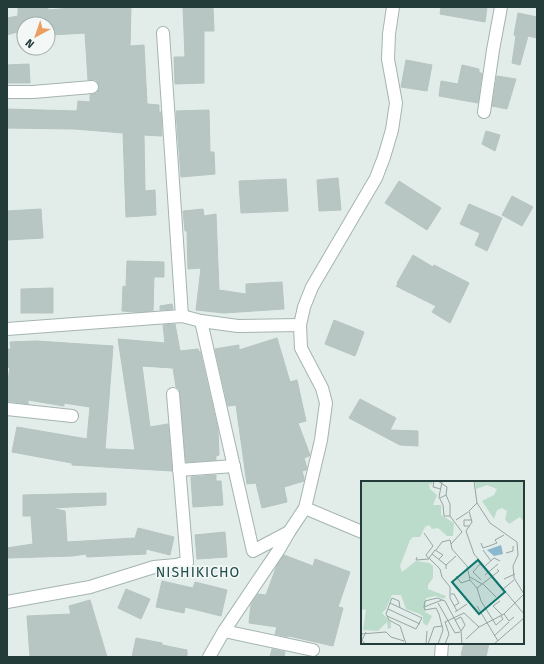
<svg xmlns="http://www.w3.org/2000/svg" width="544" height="664" font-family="'Fira Sans',sans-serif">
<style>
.building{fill:#b8c6c3;stroke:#b5c5c1}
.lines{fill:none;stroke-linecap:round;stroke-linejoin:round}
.minor-casing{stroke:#a5b4b1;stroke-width:14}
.minor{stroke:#fff;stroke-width:12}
.labels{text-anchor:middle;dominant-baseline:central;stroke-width:3.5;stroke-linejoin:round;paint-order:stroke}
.quarter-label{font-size:14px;letter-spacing:1px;fill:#204d4b;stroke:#f3f8f7}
.inset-road{fill:none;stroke:#96a6a3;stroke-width:1}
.view{fill:#0f766e;fill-opacity:0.15;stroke:#0f766e;stroke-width:2}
.inset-edge{fill:none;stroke:#233c3a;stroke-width:2}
</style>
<rect width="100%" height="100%" fill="#e2ece9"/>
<g class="building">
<polygon points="18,7 48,7 48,10 84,7 131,7 130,46 144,45 147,104 159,105 159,112 161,112 162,136 144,135 145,191 155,190 156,215 126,217 123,133 75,129 7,128 7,109 77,111 78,101 90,102 90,95 97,93 99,87 98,83 96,80 88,80 85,33 51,35 51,37 48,37 48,24 24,24 24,41 18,41 17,32 7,35 7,18 18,16"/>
<polygon points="183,7 213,7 214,31 204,31 204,83 175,84 174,57 185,57"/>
<polygon points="441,7 487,7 485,22 440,14"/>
<polygon points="518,13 537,17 537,38 528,36 520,65 512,63 516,36 514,35"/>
<polygon points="406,60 432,65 427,91 401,87"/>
<polygon points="29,64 30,83 7,83 7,65"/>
<polygon points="462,65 479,69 479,73 482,73 478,103 439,96 441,81 458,84"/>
<polygon points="497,76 516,79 507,109 492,106"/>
<polygon points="209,110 210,152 214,152 215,174 181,177 176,111"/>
<polygon points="486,131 500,135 495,151 482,144"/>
<polygon points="338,178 341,210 319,211 317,180"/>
<polygon points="286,179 288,211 241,213 239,181"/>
<polygon points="399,181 441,208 427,230 385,203"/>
<polygon points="512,196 533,207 522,226 502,215"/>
<polygon points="469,204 502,218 487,251 475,245 480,233 460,224"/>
<polygon points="41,209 43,238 7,240 7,211"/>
<polygon points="203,209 204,216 216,214 219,290 246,294 246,284 282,282 284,309 224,313 196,310 201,268 188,269 187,231 185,231 183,211"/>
<polygon points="413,255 433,267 434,265 469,283 450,323 432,312 436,306 396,286 398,284 397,283"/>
<polygon points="127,261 164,262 164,277 154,277 153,311 134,312 122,311 123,286 126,287"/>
<polygon points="53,288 53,313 21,313 21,289"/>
<polygon points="172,304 173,309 160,310 160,306"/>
<polygon points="334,320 364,332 355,356 325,344"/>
<polygon points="175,324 180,351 198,349 199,352 200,351 218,430 219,455 216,456 216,460 186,462 180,393 179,389 176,387 173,368 142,366 150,427 168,424 172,471 72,465 72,463 12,452 17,427 87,439 90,407 64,403 64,406 28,400 28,404 7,401 7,388 10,367 7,368 7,349 11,349 10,342 36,341 113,346 105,449 135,450 118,339 165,343 163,325"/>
<polygon points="277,338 290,382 297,380 306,421 298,423 310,455 309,456 304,458 307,468 306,470 302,471 304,478 304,481 284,487 287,502 262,508 256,483 247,484 236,405 228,406 215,349 239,345 239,350"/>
<polygon points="360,399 396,418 390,430 418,431 418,446 400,445 349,418"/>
<polygon points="216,475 216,481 221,481 223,505 193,507 191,477"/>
<polygon points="106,493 106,505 52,508 65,511 67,542 135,538 138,528 174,537 170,555 146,549 146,554 87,557 86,554 72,556 7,558 7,548 33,544 31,516 23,516 23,495"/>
<polygon points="225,532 227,557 197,559 195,535"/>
<polygon points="284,555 313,566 315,559 350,572 338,607 343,608 333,646 289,636 288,637 275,634 277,627 249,623 251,604 258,594 266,595 277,565"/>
<polygon points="162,581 193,588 195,582 227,590 221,616 185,607 184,613 156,607"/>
<polygon points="126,589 150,599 141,619 118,608"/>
<polygon points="90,600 107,657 30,657 27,616 71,614 69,606"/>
<polygon points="136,638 162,643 162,645 187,650 187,657 132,657"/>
<polygon points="464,643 489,643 486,657 470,657 461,655"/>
<polygon points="272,649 285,652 284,657 270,657"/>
</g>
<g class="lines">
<defs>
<g id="minor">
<polyline points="163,33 182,316"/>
<polyline points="7,92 33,92 92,87"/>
<polyline points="484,112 493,50 501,7"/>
<polyline points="201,321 253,551 289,532"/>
<polyline points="7,329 182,316 201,321 238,326 300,325"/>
<polyline points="7,409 72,416"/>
<polyline points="179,470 234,466"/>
<polyline points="305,508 362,532"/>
<polyline points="7,602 90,587 154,567 176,565 187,562 173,394"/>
<polyline points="224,631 313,650"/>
<polyline points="209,657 224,631 278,551 289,532 305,508 321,440 326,403 322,388 301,348 300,325 304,307 312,287 376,178 384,157 392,130 396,103 388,59 389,34 393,7"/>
<polyline points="441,657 442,643"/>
</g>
</defs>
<use href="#minor" class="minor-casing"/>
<use href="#minor" class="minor"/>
</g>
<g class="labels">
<g class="quarter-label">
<text x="198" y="572">NISHIKICHO</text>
</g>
</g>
<g transform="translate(361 481)">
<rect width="163" height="163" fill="#e2ece9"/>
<path d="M 0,0 L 72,0 L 71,4 L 68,2 L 69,8 L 76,14 L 72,24 L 80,24 L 80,34 L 93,42 L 92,55 L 86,55 L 77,47 L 71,48 L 68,44 L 64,46 L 59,56 L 52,56 L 49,59 L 39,85 L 41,91 L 55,80 L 68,82 L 72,85 L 72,97 L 67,104 L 67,108 L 85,115 L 83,118 L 75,115 L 65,117 L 64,131 L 71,135 L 66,145 L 62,142 L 62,136 L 59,133 L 45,128 L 40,114 L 31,114 L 25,128 L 21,132 L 30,141 L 30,147 L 27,148 L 26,141 L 17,150 L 2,149 L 5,129 L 0,128 ZM 114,0 L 163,0 L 163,41 L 159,36 L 148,43 L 144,38 L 146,30 L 141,27 L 136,29 L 133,38 L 121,20 L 133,14 L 136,8 L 126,4 L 115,8 Z" fill="#bcdccb"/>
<path d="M 140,64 L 142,73 L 133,75 L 126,69 Z" fill="#8cb8ce"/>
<path class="inset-road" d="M 73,0 L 72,6 L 80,8M 77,0 L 86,6 L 85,14M 113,0 L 116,22 L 129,42 L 156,61 L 157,74 L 152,85 L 153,97 L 163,113M 81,1 L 78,16 L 82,24 L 83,35 L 89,35 L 101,51M 79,17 L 85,14 L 89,23 L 89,35M 116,22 L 108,30 L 111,41 L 105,50 L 113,73 L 163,133M 95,39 L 107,31M 108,45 L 103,45 L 103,39 L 111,39M 101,51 L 90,63 L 91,68 L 106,85 L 109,99 L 116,107 L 120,120 L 135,144 L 142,138 L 140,135M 63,52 L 72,65 L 65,74 L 68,78M 120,62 L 122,67 L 128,65 L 136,62 L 134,59 L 143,54M 75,69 L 81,61 L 89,59 L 90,63M 122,69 L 130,80M 145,72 L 152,70 L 152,65M 71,73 L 85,84 L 85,88M 56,76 L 55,79 L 68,78M 78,78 L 82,74 L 74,69 L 68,77 L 79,88 L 81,96 L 89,106 L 89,117 L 96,130M 120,82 L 112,91 L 120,99M 85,84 L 95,75M 123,86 L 133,77 L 139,80M 124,94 L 137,83M 95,95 L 100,102 L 109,99M 109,96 L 121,103M 143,98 L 154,93M 122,103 L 135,116M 116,107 L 138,90 L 136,88M 142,108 L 153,99M 90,113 L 93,113 L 98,122 L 93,125M 81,119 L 63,126 L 64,120 L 72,118 L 77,117 L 81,119 L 84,120 L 100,150 L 101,163M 139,120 L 132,125 L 141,134M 29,122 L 31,117 L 38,120 L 39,127M 77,122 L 94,152 L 99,151M 116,125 L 137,160M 63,126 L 64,129 L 75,127 L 78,133 L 82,149 L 77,163M 27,128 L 59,143M 94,131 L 106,123M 143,133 L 148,140 L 153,136M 26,135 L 55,148 L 61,137 L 29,122 L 25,133 L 28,139 L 39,145 L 45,163M 94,139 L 100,136 L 104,144 L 100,150M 0,153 L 25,151 L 30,156 L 43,160M 133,155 L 148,141M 105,158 L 118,146M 4,163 L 1,159 L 5,151M 65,163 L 66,150M 67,163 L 73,146 L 82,145M 84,163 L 88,153 L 84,141 L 103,132 L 118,146 L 143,133 L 163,113M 133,163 L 163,137"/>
<path class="view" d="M 117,79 L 144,111 L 118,133 L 91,101 Z"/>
<rect width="163" height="163" class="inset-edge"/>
</g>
<rect width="544" height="664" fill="none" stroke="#233c3a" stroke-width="16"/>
<g transform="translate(36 36) rotate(220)"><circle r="19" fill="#f3f8f7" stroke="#a0adab"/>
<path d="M0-3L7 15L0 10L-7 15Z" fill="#ec9d60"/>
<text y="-6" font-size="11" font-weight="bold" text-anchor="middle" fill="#233c3a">N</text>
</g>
</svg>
